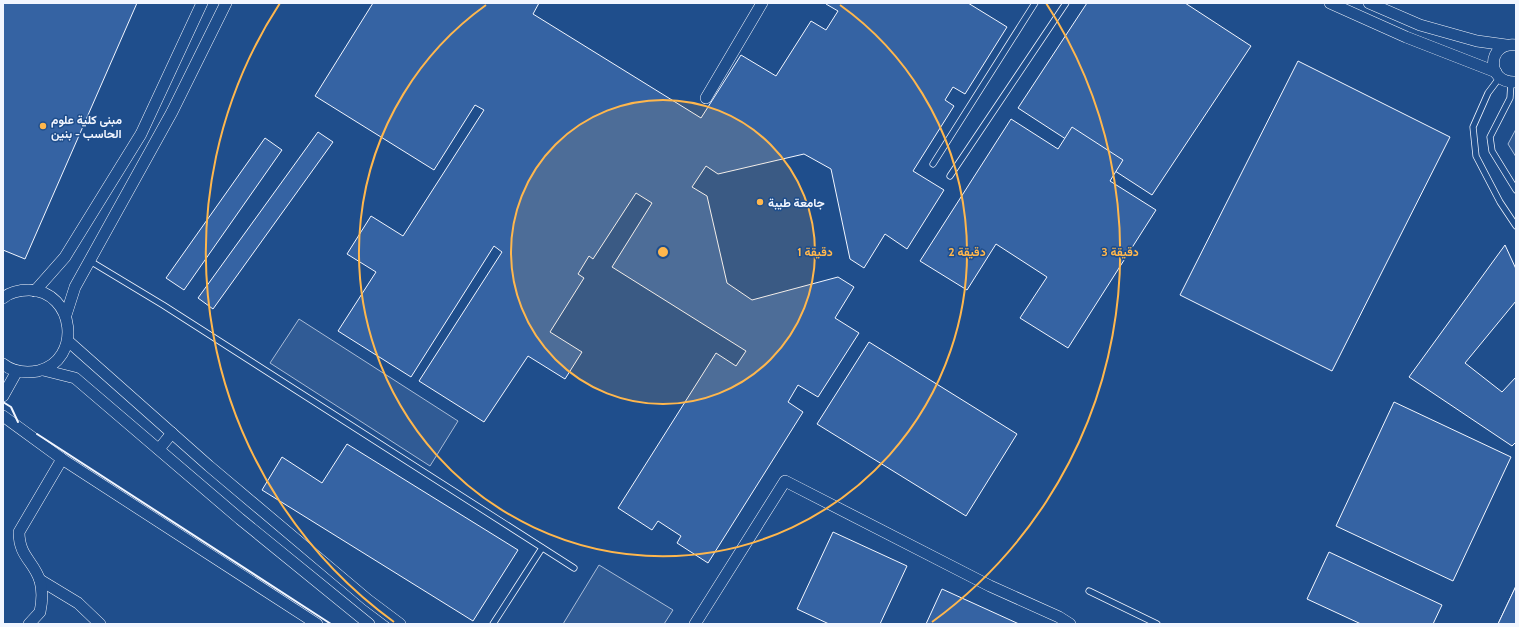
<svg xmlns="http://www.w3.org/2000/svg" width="1519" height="627" font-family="Cabin,Vazirmatn,sans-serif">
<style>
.parking{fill:#305b95;stroke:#a8bbd7}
.building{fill:#3563a3;stroke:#f2f6ff}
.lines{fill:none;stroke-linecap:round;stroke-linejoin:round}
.service-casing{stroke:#f2f6ff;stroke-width:7}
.minor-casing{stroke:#f2f6ff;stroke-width:12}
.service{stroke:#1f4e8c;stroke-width:5.5}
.minor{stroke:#1f4e8c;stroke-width:11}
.wall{stroke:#f2f6ff;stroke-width:2}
.ring{fill:none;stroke:#ffb74d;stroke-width:2}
.poi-dot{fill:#ffb74d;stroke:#1f4e8c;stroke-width:1.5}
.labels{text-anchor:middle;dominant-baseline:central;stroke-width:3;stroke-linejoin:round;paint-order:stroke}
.poi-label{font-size:12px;font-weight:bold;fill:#f2f6ff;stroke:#1f4e8c;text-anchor:start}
.centre{fill:#ffb74d;stroke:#1f4e8c;stroke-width:2}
.ring-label{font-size:12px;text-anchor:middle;font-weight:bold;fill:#ffb74d;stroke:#1f4e8c;stroke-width:3;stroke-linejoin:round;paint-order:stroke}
</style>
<rect width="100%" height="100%" fill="#1f4e8c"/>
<g class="parking">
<polygon points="1516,129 1516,157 1508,144"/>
<polygon points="299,319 458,421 430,466 270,363"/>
<polygon points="599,565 673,610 664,624 563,624"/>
</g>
<g class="building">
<polygon points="3,3 137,3 25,259 3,250"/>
<polygon points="373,3 539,3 533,14 701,118 741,55 776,76 811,21 826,30 838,11 826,4 827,3 968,3 1007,27 965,94 953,87 945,100 954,106 913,171 944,190 907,249 885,234 864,268 850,259 831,169 804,154 718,174 706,166 692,187 707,196 727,283 752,300 838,277 854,287 835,318 859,333 818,397 798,385 788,402 803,412 708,563 677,543 681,536 658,521 652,530 618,508 716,353 736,366 746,351 612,267 652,203 636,193 593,259 589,256 578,274 584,278 550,332 582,352 565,379 528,356 484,422 419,381 502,252 494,246 411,377 338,331 376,272 347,254 371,216 403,236 484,110 475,105 434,170 315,96"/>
<polygon points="1087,3 1185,3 1251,46 1152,195 1018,108"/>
<polygon points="1298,61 1450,137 1332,371 1180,295"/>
<polygon points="1011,119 1058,149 1072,127 1123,160 1110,181 1156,210 1068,348 1020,318 1047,277 996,244 967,290 920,261"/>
<polygon points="318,132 333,142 213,309 198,298"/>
<polygon points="265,138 282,150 184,290 166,278"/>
<polygon points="1505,245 1516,269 1516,301 1465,363 1502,392 1516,377 1516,442 1512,446 1409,377"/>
<polygon points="869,342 1017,434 966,516 817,424"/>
<polygon points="1394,402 1511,457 1453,581 1336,526"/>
<polygon points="347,444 518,550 473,621 262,490 282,457 322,483"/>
<polygon points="833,532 907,566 880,624 829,624 797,609"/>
<polygon points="1329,552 1442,605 1433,624 1361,624 1307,599"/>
<polygon points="1516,586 1516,624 1498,624"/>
<polygon points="1516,586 1516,624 1498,624"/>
<polygon points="942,589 1019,624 926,624"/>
</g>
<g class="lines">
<defs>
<g id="service">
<polyline points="1500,77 1488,93 1473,127 1476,156 1500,202 1516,226"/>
<polyline points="1511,82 1510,98 1490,137 1492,151 1516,190"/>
<polyline points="933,164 1035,3"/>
<polyline points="950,176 1066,3"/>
<polyline points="90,261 163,305 574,568"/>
<polyline points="1089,591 1157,624"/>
<polyline points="493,624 542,548"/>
</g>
<g id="minor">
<polyline points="1330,3 1406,37 1496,72"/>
<polyline points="1369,3 1420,25 1477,41 1506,45"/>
<path d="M 1516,45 C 1487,41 1485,84 1516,82"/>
<polyline points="706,98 762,3"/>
<polyline points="35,291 65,257 141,134 202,3"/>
<path d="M 3,298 C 10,292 19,290 29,290 C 75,291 83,360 38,371 C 26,373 13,372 3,364"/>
<polyline points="66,315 75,287 172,112 226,3"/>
<polyline points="68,341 209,466 368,600 400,624"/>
<polyline points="43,370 75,378 240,519 369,624"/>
<polyline points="3,396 17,371"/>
<polyline points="3,416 62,459 317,624"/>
<polyline points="159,449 172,433"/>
<polyline points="40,580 78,603 100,624"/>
<path d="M 29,624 L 40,612 C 42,602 43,591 40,581 C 34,561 19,557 19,532 L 62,459"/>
<polyline points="695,624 785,481 990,586 1059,617 1070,624"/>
</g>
</defs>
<use href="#service" class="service-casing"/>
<use href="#minor" class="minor-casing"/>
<use href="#service" class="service"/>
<use href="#minor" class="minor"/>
<g class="wall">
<polyline points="3,402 11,407 18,422"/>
<polyline points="37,434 331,624"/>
</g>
</g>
<circle cx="663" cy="252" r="152" fill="#ffb74d" fill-opacity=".12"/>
<g class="ring">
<circle cx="663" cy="252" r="152"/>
<path d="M840 5A304 304 0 1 1 486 5"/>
<path d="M394 622A457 457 0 0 1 280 3M1046 3A457 457 0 0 1 932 622"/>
</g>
<g class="poi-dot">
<circle cx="43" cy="126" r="4"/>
<circle cx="760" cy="202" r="4"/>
</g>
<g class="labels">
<g class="poi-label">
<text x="51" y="119">مبنى كلية علوم<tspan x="51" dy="14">الحاسب - بنين</tspan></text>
<text x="768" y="202">جامعة طيبة</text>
</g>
</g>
<circle cx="663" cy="252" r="6" class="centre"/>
<g class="ring-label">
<text x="815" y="256">1 دقيقة</text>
<text x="967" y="256">2 دقيقة</text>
<text x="1120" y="256">3 دقيقة</text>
</g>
<rect width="1519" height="627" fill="none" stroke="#f2f6ff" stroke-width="8"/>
</svg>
